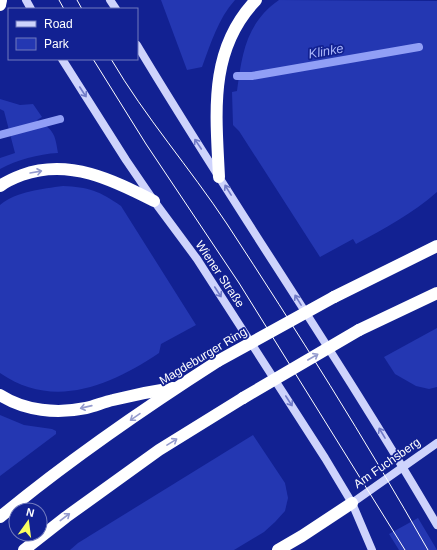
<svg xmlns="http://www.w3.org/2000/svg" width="437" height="550" font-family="Arial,sans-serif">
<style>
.green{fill:#2437b2}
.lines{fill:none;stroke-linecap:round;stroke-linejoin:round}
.stream{stroke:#919ff6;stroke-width:8}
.secondary{stroke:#ced3fc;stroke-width:8}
.highway{stroke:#fff;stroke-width:12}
.tram{stroke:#fff;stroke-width:1}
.highway-bridge{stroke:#fff;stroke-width:12}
.oneway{stroke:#707ac7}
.oneway2{stroke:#949bce}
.labels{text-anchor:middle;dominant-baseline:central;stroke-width:3.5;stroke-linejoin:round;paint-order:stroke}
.street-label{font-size:12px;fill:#fff;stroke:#122192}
.water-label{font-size:13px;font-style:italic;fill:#abb6f9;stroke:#122192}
</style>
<rect width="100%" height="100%" fill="#122192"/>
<g class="green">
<path d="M 161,0 L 235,0 C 218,19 211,43 202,67 L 187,70 Z"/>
<path d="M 279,0 L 437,1 L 437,192 C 413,213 384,229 356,244 L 353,239 L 320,257 L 239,131 L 233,125 L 232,92 L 237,91 C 242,54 246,23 279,0 Z"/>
<path d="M 0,99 L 20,105 L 33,104 L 42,117 L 37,120 C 54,130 55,134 58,153 C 38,154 17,160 0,169 L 0,158 L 15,153 L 4,111 L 0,109 Z"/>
<path d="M 63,186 C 88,187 100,191 121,206 L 196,325 L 161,344 L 159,353 C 110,386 53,410 0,373 L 0,205 C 17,191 42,189 63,186 Z"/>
<polygon points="437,328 437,387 429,389 416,386 395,374 384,357"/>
<polygon points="0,415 24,425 52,429 56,431 56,434 0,476"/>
<polygon points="253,435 285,483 288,498 285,511 275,522 264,532 234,550 70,550 78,543"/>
<polygon points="418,518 437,550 399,550 389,534"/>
</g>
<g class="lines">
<g class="stream">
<polyline points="237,76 252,76 419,47"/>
<polyline points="0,135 60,119"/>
</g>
<g class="secondary">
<polyline points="26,0 31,9"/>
<polyline points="110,0 116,9"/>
<path d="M 137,45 C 234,207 342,362 437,525"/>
<polyline points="62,59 126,160 154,201 197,259 325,458 352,503 372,550"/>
<polyline points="352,503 437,443"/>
</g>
<g class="highway">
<polyline points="0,5 1,0"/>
<path d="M 219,177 C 216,113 208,50 256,0"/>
<path d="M 0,186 C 7,181 14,178 22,175 C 69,158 113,180 154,201"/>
<polyline points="334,297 437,246"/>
<polyline points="359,330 437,293"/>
<path d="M 0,395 C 25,411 57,414 86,408 C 95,406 104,402 113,400 C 133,395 153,391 173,388"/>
<path d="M 0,517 C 69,460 143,409 218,361"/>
<polyline points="24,550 66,517 159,450 243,398"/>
<polyline points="278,550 302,536 352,503"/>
</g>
<g class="tram">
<polyline points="59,0 64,9"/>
<polyline points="77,0 82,9"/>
<polyline points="93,59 146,144 239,283 405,550"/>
<path d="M 111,59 C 145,117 190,168 227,224 C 297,331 365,439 428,550"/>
</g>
<g class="highway-bridge">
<polyline points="218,361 334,297"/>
<polyline points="243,398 359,330"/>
</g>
</g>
<defs><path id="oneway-shaft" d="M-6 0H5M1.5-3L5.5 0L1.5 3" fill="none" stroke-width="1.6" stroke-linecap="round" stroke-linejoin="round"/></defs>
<g class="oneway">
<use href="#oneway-shaft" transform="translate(83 92) rotate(57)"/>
<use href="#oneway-shaft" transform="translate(198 144) rotate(-124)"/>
<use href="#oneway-shaft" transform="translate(228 190) rotate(-122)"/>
<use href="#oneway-shaft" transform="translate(218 292) rotate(57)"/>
<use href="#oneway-shaft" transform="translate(298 300) rotate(-122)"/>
<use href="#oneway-shaft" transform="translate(289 401) rotate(57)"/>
<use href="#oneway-shaft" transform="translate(382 433) rotate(-121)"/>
</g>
<g class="oneway2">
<use href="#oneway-shaft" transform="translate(36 172) rotate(-10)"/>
<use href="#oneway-shaft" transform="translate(313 357) rotate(-30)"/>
<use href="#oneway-shaft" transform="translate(86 407) rotate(167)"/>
<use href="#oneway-shaft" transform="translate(135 417) rotate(145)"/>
<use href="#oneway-shaft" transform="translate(172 442) rotate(-32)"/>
<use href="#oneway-shaft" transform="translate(65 517) rotate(-37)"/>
</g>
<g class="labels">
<g class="street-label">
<text transform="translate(220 274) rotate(56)">Wiener Straße</text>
<text transform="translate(203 356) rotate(-31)">Magdeburger Ring</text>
<text transform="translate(387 463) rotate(-35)">Am Fuchsberg</text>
</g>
<g class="water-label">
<text transform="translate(326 51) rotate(-10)">Klinke</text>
</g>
</g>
<rect x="8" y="8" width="130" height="52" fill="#122192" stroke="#717abe"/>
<rect x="16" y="21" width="20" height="6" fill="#ced3fc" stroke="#717abe"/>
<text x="44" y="28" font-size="12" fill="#ffffff">Road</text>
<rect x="16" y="38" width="20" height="12" fill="#2437b2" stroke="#717abe"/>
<text x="44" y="48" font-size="12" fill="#ffffff">Park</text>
<g transform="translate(28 522) rotate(14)"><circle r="19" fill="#122192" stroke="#717abe"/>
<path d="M0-3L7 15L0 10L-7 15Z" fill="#faff61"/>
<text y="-6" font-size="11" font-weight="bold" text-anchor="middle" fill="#ffffff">N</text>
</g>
</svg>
